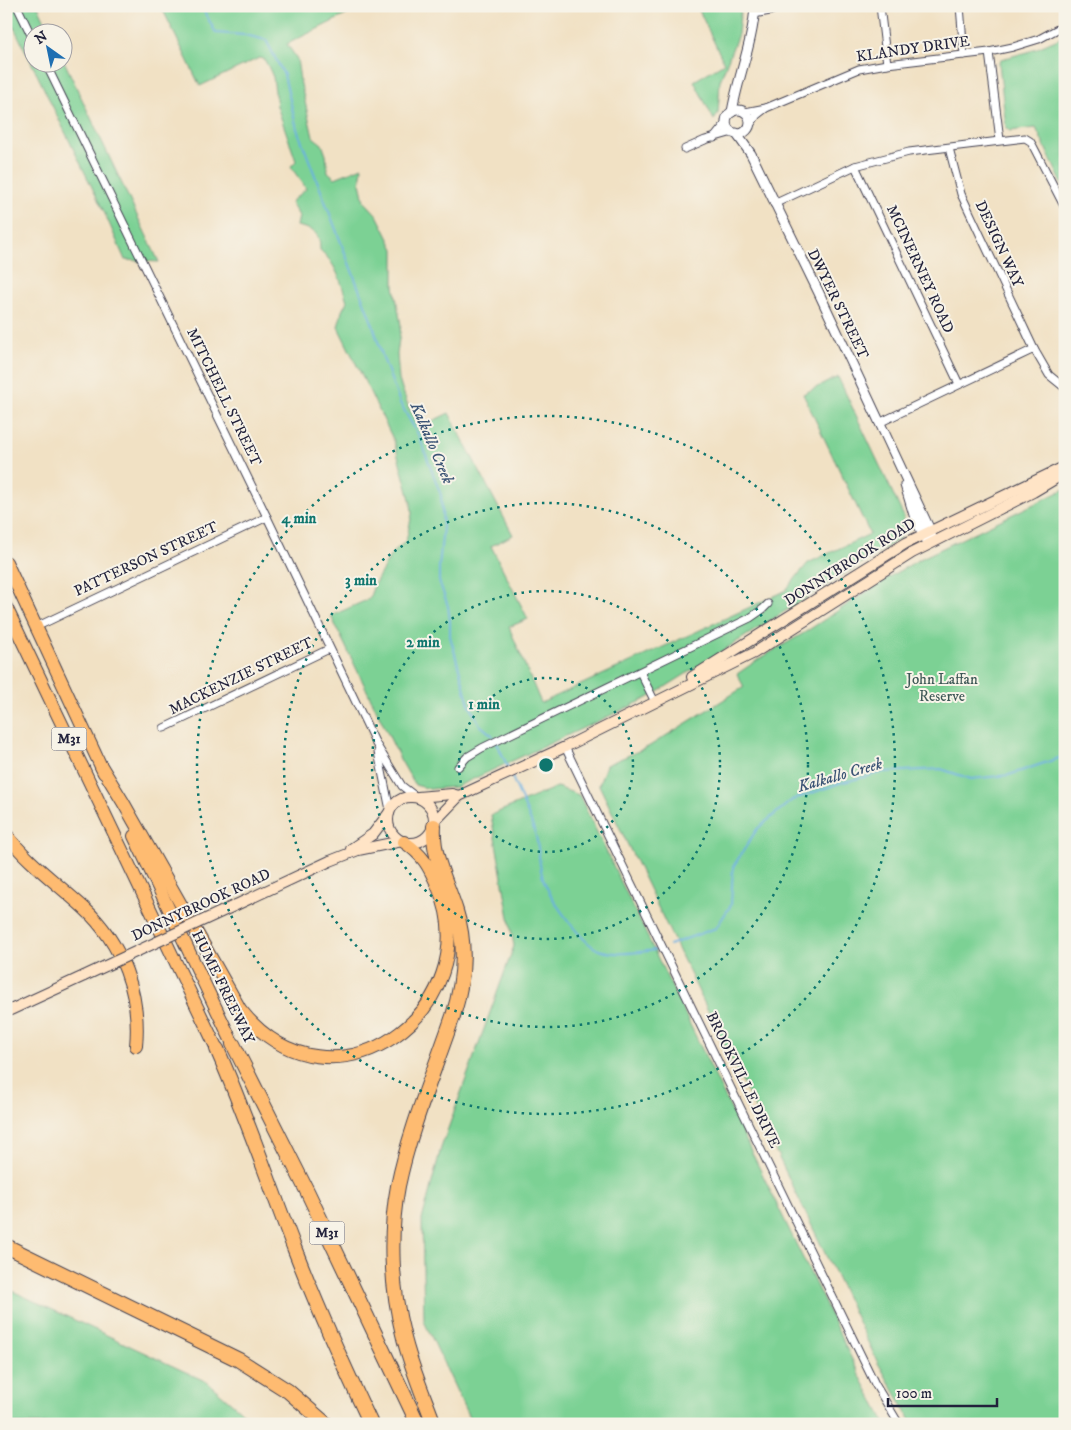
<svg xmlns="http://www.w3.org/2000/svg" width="1071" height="1430" font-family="'IM FELL DW Pica',serif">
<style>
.green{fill:#7bd194;stroke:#4e7a68}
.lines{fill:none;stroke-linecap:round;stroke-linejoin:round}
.stream{stroke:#6ab0e0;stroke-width:2}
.minor-casing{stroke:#413f50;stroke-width:9}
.tertiary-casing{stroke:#413f50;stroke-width:11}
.secondary-casing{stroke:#413f50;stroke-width:12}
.trunk-casing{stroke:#413f50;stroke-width:14}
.motorway-casing{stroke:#413f50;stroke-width:16}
.minor{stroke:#fff;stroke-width:7}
.tertiary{stroke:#fff;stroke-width:9}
.secondary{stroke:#ffe4c6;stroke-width:10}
.trunk{stroke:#febb71;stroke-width:12}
.motorway{stroke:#febb71;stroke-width:14}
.secondary-bridge-casing{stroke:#413f50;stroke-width:12;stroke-linecap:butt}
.secondary-bridge{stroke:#ffe4c6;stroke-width:10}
.ring{fill:none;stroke:#0f766e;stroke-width:2.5;stroke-dasharray:2.5 5}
.labels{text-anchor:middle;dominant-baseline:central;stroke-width:4;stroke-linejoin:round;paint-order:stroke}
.shield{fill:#f7f3e8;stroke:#62616f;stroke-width:1}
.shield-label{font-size:14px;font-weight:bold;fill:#22223b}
.street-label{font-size:15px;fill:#22223b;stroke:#f7f3e8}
.park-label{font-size:15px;fill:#3d5756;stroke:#f7f3e8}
.water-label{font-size:16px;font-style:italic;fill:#3b5475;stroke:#f7f3e8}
.centre{fill:#0f766e;stroke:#f7f3e8;stroke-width:2.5}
.ring-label{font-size:15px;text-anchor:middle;font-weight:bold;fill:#0f766e;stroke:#f7f3e8;stroke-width:4;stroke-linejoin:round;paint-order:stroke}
</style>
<rect width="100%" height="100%" fill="#f7f3e8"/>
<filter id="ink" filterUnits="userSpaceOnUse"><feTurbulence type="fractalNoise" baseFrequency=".02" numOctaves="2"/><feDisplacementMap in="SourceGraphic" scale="10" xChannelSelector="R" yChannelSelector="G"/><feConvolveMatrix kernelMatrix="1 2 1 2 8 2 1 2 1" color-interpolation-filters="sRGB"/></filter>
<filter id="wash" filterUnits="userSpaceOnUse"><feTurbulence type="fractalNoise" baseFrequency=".0096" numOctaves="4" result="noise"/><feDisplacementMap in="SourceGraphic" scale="20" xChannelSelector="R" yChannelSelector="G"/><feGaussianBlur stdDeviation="1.12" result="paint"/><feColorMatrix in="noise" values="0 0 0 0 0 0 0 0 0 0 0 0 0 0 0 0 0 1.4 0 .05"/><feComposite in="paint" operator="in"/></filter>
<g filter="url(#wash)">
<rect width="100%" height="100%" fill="#f1e1c4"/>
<g class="green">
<polygon points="6,6 38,6 50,32 32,32 32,62 62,62 63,59 159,262 125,260 106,216 9,17 6,18"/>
<path d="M 161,6 L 364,6 L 287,44 L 297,59 L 300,80 L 313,137 L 322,144 L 326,155 L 328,172 L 335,178 L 362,167 L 360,183 L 364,201 L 377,215 L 394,249 L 394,286 L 401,325 L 397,354 L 399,380 L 409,408 L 420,427 L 449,413 L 513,535 L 491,546 L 528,619 L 509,627 L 541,703 L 785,591 L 808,563 L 870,534 L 803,394 L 838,377 L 904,517 L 899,539 L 648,698 L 456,787 L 430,789 L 415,785 L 400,759 L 331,616 L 369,599 L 374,585 L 392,553 L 406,541 L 412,514 L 411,503 L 394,441 L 338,327 L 342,311 L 347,301 C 341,282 336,263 320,250 C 320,232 314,230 297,226 L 299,216 L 291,202 L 306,189 C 302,180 295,175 291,166 L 296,161 L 277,106 L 273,77 L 268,66 L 264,59 L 259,58 L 200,86 Z"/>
<polygon points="697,6 741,6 738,34 720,81 718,114 714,120 694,81 724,63"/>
<polygon points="1065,36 1065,190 1036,128 1010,131 1006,128 999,63 1001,59 1028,52"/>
<polygon points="1065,489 1065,1424 913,1424 878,1363 599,785 606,765 648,747 744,687 737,674 759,659 804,633 889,577 920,559"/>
<polygon points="557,787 579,795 860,1376 886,1424 472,1424 424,1321 422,1220 441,1148 514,946 491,815"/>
<polygon points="6,1288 207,1382 256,1424 6,1424"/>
</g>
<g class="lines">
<g class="stream">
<polyline points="201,6 216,33 245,35 266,40 284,75 297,129 373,325 383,358 400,403 419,436 441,495 443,527 439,567 439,581 448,606 450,621 450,636 469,704 480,725 492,735 494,738"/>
<polyline points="497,743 509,770"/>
<path d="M 512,777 C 519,795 529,814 535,833 C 540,848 538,864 543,878 C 549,897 581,943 599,950 C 616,956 639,952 656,950"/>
<polyline points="669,945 716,928 731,905 733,867 757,829 792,800 840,783 884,772 941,769 971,779 1009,775 1065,756"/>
</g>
</g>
</g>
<g filter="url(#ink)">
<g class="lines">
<defs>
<g id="minor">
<polyline points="17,6 32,37"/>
<polyline points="880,6 887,64"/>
<polyline points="960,6 964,55"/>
<polyline points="1062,6 1065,13"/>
<polyline points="754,14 770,11 783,6"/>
<polyline points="989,52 1000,140"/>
<polyline points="45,62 267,517 376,744 402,786 415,796"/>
<polyline points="745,112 766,108 859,69 887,64 989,52 1013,47 1039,39 1065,25"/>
<polyline points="750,125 757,115 766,108"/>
<polyline points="714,138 727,122"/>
<polyline points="949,148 961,194 1034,349 1049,375 1065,388"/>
<polyline points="685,149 705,140 733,132"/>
<polyline points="855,166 959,384"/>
<polyline points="774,204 855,166 909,152 1025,138 1030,141 1033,146 1065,208"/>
<polyline points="879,423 1034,349"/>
<polyline points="36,627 267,517"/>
<polyline points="640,672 655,702"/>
<polyline points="164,728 329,649"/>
<polyline points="565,747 875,1384 899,1424"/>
<polyline points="378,752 390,810"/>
<polyline points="458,767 467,757 482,748 750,618 763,609 768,604"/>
</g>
<g id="tertiary">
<circle cx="738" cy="122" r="12"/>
<path d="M 732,112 C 738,76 753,42 755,6"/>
<polyline points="736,133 751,154 818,291 930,530 932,538"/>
<polyline points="905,485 914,515 926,541"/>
</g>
<g id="secondary">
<polyline points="692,677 906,543 1064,467"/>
<circle cx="411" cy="820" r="23"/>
<polyline points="418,797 452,794 459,796"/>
<polyline points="435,821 459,796 565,747 754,653 912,553 1033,492 1065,473"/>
<polyline points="351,849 373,834 389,813"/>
<polyline points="236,905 330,861 358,850 402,841"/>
<polyline points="6,1012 84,976"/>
</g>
<g id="trunk">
<polyline points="6,562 104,773"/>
<polyline points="6,607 217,1049"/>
<path d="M 101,766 L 123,802 L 240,1009 C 332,1126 491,1008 438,887 C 429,866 423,855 404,842"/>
<path d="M 6,834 C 28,863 57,883 84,908 C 122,943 141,995 136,1046"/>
<polyline points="134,836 233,1044"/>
</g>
<g id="motorway">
<polyline points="233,1044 308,1193 418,1424"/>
<path d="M 217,1049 C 246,1115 269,1183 295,1250 C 318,1309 344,1367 371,1424"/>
<polyline points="6,1246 239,1360 288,1391 326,1424"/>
<path d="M 434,1424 C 423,1394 410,1365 403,1334 C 391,1287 389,1233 398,1186 C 410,1128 434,1072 453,1016 C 464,981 467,946 456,911 C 447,882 432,857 434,826"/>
</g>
</defs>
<use href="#minor" class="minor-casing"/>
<use href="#tertiary" class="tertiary-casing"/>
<use href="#secondary" class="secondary-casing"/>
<use href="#trunk" class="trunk-casing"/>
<use href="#motorway" class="motorway-casing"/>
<use href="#minor" class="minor"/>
<use href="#tertiary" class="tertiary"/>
<use href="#secondary" class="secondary"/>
<use href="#trunk" class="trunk"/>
<use href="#motorway" class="motorway"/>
<defs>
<polyline id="secondary-bridge" points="84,976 236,905"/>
</defs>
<use href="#secondary-bridge" class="secondary-bridge-casing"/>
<use href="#secondary-bridge" class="secondary-bridge"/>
</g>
</g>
<g class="ring">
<circle cx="546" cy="765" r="87"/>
<circle cx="546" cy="765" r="174"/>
<circle cx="546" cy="765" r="262"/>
<circle cx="546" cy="765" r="349"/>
</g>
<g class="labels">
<g class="shield">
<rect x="51.5" y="727.5" width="35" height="23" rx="4"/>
<rect x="309.5" y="1221.5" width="35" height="23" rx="4"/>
</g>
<g class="shield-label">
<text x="69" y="739">M31</text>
<text x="327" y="1233">M31</text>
</g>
<g class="street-label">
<text transform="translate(913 49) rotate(-8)">KLANDY DRIVE</text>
<text transform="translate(999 244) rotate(65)">DESIGN WAY</text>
<text transform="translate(920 269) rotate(65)">MCINERNEY ROAD</text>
<text transform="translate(838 304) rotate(64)">DWYER STREET</text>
<text transform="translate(224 397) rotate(64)">MITCHELL STREET</text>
<text transform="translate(146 559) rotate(-25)">PATTERSON STREET</text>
<text transform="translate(850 562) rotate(-32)">DONNYBROOK ROAD</text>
<text transform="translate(241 676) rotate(-26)">MACKENZIE STREET</text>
<text transform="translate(201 905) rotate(-25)">DONNYBROOK ROAD</text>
<text transform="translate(223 987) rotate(64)">HUME FREEWAY</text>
<text transform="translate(743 1080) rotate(64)">BROOKVILLE DRIVE</text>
</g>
<g class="park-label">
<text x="942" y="679">John Laffan<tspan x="942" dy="17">Reserve</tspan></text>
</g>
<g class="water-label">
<text transform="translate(432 443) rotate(67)">Kalkallo Creek</text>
<text transform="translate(840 775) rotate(-16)">Kalkallo Creek</text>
</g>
</g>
<circle cx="546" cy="765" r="8" class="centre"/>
<g class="ring-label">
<text x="299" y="523">4 min</text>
<text x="361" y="585">3 min</text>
<text x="423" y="647">2 min</text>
<text x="484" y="709">1 min</text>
</g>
<rect width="1071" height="1430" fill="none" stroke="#f7f3e8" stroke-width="25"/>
<g transform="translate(48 48) rotate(327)"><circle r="24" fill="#f7f3e8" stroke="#a29fa3"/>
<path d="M0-4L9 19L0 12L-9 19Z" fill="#1f6fb2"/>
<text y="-8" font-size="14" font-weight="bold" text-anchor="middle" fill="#22223b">N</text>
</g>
<path d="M888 1398v8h109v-8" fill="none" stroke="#22223b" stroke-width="2.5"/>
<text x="896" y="1398" font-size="15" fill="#22223b" stroke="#f7f3e8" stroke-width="4" paint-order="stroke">100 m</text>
</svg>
